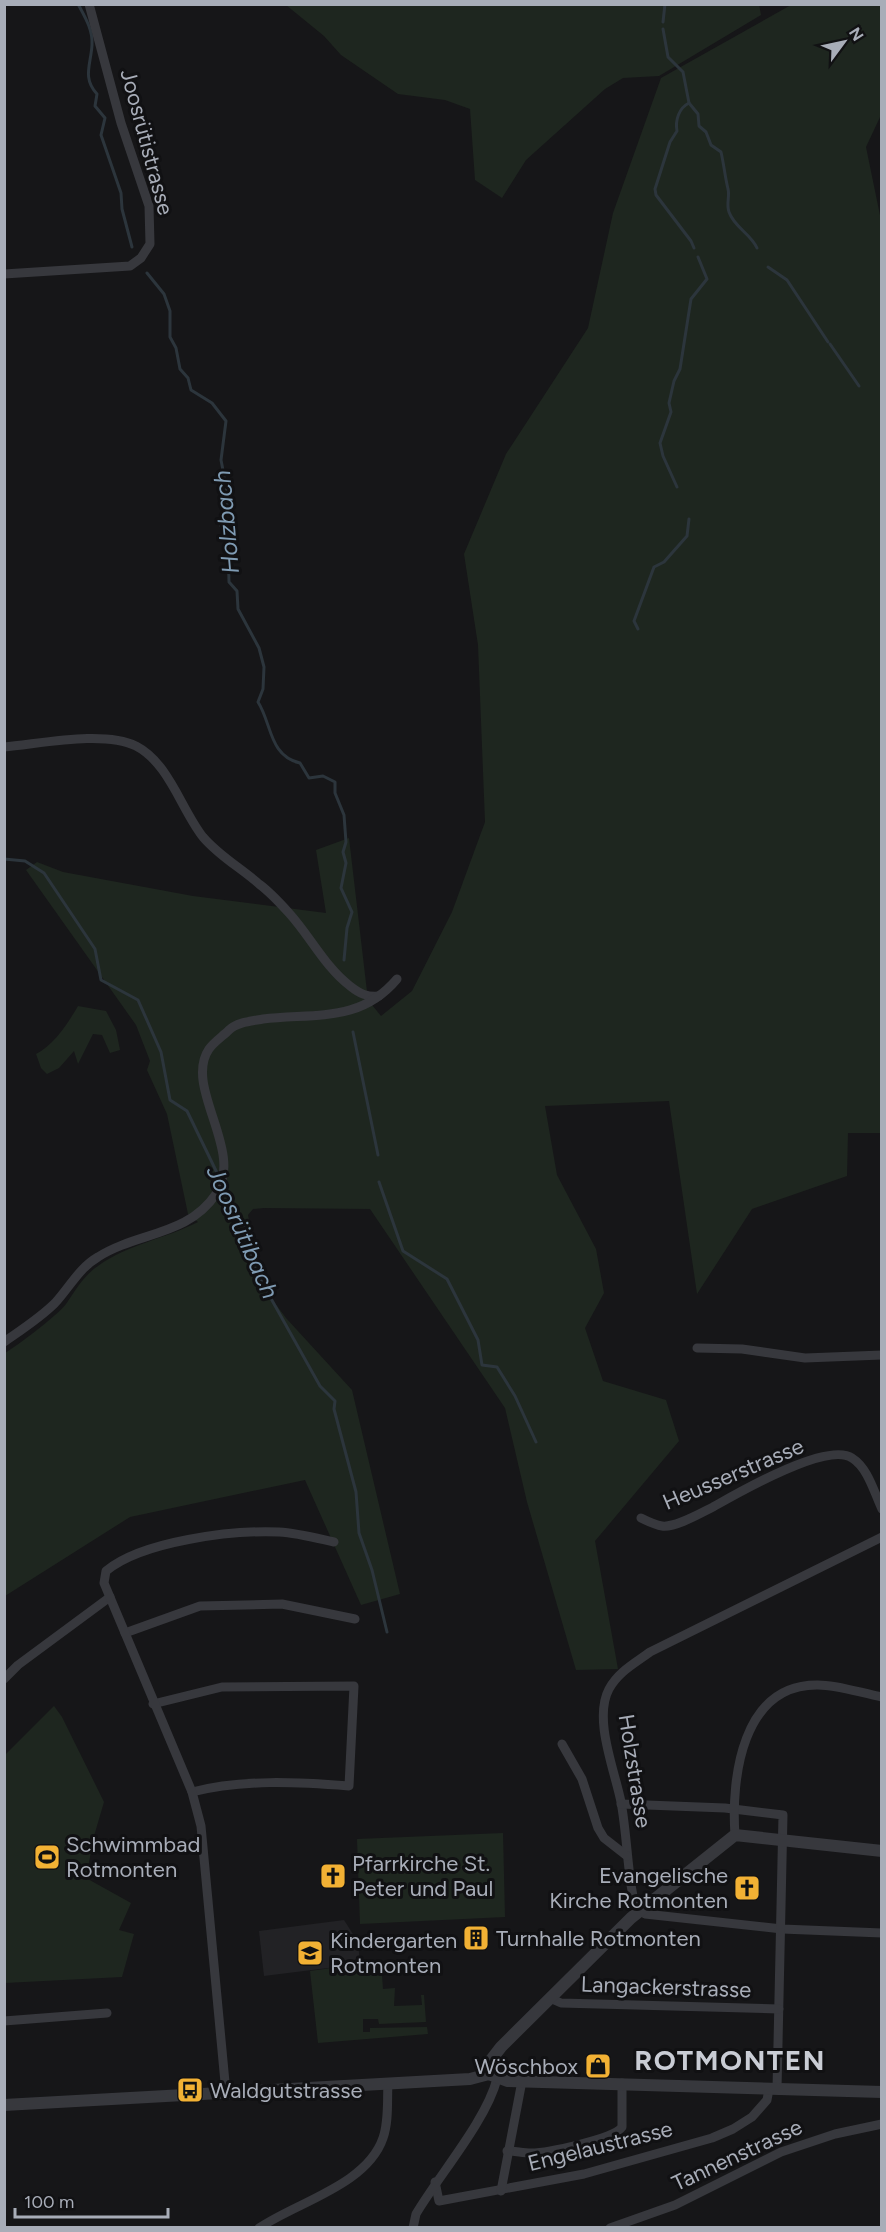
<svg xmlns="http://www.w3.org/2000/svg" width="886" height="2232" font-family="Figtree,sans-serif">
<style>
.built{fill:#222225}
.green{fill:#1e261f}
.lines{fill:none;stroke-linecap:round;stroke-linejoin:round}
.stream{stroke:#2c353c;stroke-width:3}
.minor{stroke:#37383d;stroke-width:9}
.tertiary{stroke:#37383d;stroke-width:12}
.labels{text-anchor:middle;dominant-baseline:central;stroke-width:6;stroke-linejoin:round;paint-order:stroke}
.street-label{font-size:22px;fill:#a8adb8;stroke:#111113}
.poi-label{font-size:22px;fill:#a8adb8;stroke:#111113;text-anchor:start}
.water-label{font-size:24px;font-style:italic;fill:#7f9bb3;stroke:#111113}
.district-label{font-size:28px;font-weight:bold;letter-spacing:1.5px;fill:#c9ccd4;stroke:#111113}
</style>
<rect width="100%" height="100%" fill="#161618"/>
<polygon class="built" points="344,1920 358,1942 360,1964 264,1976 259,1931"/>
<g class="green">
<polygon points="459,5 759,4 761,15 659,76 623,78 605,89 526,160 502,198 475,180 470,109 445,100 398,94 341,55 324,36 286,5"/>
<path d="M 791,5 L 881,5 L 881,115 L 866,147 L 882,225 L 881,1133 L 848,1133 L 847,1176 L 752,1209 L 697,1294 L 669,1101 L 545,1106 L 557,1175 L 596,1249 L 604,1293 L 585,1328 L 603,1381 L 666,1400 L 679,1441 L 595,1541 L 618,1669 L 576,1670 L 527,1502 L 505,1408 L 370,1209 L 264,1208 L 253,1209 L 248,1215 L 260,1283 L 286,1318 L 352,1390 L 400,1594 L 361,1605 L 305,1480 L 130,1517 L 5,1596 L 5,1353 C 17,1346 58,1315 66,1304 C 75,1291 84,1275 98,1266 C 128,1244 165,1239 198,1222 L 188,1214 L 167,1114 L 147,1070 L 150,1061 L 136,1025 L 26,870 L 37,862 L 63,872 L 193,896 L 326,913 L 316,850 L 349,838 L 368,1000 L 381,1016 L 412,991 L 452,912 L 485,822 L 478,645 L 464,554 L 506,454 L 588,328 L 613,213 L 661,78 Z"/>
<path d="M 78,1006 L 106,1011 L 116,1030 L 120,1050 L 110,1053 L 102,1035 L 93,1034 L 78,1064 L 74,1051 L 59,1068 L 47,1074 L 41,1068 L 36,1054 C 55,1044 68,1023 78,1006 Z"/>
<polygon points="54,1706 62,1717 104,1802 94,1836 86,1878 131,1903 119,1930 134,1934 122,1977 5,1983 5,1755"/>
<polygon points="503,1833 505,1917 360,1924 357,1839"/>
<polygon points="360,1964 361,1971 372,1970 373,1976 382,1975 383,1989 395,1988 394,2006 422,2005 421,1995 424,1995 426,2022 379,2024 378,2019 363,2019 363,2032 370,2032 370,2028 427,2027 428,2034 318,2043 310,1971"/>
</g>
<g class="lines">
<g class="stream">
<path d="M 78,4 C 85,17 93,30 92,45 C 91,64 82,78 97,94 L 95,106 L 105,118 L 101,135 L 121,193 L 122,209 L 132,247"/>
<polyline points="663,22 665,4"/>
<path d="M 663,29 L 668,57 L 683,72 L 689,103 L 698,114 L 699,126 L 706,132 L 711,145 L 721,152 C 724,165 725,177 728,189 C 730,196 726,204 729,212 C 734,227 751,234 757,248"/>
<path d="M 689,103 C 679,108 675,120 677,131 L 670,142 L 655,189 L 656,195 L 691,241 L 694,248"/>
<polyline points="768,267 787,280 828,342"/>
<path d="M 147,273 L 164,294 L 170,311 L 170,337 L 176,348 L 180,369 L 188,378 L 191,390 L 212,403 L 226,421 L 221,460 L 229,501 L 221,519 L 221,526 L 228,540 L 229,582 L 237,591 L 238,609 L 259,648 L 264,667 L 263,689 L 258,702 C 272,724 269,756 300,763 L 309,778 L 323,776 L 335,782 L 335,793 L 344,815 L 346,842 L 343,852 L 346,863 L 341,888 L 352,912 L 347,928 L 344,960"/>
<polyline points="830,344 859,386"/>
<polyline points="677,487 663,456 660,443 671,412 669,403 674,381 680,369 691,299 707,279 698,257"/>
<polyline points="638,629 634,621 654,567 664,562 687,536 689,519"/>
<polyline points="4,859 25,861 44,873 95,949 101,980 138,1000 161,1052 170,1100 187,1111 220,1179"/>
<polyline points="353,1032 378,1155"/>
<polyline points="379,1182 403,1251 447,1279 478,1340 482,1365 497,1367 515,1396 536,1442"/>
<polyline points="223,1184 246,1229 255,1270 320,1386 335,1401 334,1409 356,1492 359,1533 372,1570 387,1632"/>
</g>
<g class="minor">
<polyline points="4,274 130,266 141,258 150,244 149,206 121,123 89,4"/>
<path d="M 4,747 C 40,744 103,730 136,746 C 169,763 181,809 203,837 C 219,856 241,868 259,884 C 270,892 280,903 289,913 C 310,936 325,967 350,986 C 360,994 367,997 379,996"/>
<path d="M 4,1342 C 21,1330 40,1318 55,1303 C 69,1288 79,1268 98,1257 C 137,1232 188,1236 216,1194 C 245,1151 183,1087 209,1049 C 214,1042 223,1036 229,1030 C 237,1022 252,1021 263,1019 C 315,1013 360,1023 397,979"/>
<polyline points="697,1348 742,1349 805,1358 882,1355"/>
<path d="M 641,1518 C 647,1521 655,1525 662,1526 C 675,1528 701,1513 713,1507 C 738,1493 827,1441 852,1458 C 868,1468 874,1492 882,1509"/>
<path d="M 882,1537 L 650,1652 C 635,1663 618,1672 609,1689 C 593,1719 615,1771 621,1802 C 626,1829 627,1858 631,1885 L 633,1896 L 645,1914 L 782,1929 L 882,1933"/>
<polyline points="125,1633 200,1606 282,1604 355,1619"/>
<polyline points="4,1679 18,1665 110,1597"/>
<path d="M 153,1704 L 222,1687 L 354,1686 L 349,1786 C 297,1782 243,1779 192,1792"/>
<polyline points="562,1744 582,1779 598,1828 604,1838 627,1856"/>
<polyline points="621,1804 725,1808 783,1815 777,2089"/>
<path d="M 735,1835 C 731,1778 742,1684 818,1685 C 838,1685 861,1693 882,1697"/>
<polyline points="552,1999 561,2003 779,2009"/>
<polyline points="4,2021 107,2013"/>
<path d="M 226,2093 L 201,1826 L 192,1792 L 104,1583 L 106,1571 C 142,1541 232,1530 279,1532 C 297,1533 316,1538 334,1542"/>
<path d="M 507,2151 C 515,2151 523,2153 531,2153 C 546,2153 614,2139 622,2127 L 622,2083"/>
<polyline points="435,2182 439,2201 584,2174 712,2138 733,2129 752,2117 767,2100 769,2089"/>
<polyline points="501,2191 522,2081"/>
<path d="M 259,2228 C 297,2202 367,2185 383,2138 C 389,2121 387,2101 388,2083"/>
<path d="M 413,2228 L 416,2214 C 439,2175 486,2121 497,2079"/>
<polyline points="610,2228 675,2205 781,2152 835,2134 882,2124"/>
</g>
<g class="tertiary">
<polyline points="489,2074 491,2060 501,2047 631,1918 735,1835 882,1851"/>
<polyline points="4,2105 470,2079 489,2074 508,2081 882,2092"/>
</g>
</g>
<defs>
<symbol id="stadium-square" viewBox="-11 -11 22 22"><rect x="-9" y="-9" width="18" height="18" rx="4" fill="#f2b134" stroke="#111113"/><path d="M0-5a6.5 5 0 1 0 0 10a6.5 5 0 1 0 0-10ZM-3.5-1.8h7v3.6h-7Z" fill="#111"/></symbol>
<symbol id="church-square" viewBox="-11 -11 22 22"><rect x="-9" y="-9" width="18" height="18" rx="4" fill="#f2b134" stroke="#111113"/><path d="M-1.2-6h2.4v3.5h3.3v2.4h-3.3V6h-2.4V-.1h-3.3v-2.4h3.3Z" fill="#111"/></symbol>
<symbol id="building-square" viewBox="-11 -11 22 22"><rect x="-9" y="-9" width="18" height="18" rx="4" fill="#f2b134" stroke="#111113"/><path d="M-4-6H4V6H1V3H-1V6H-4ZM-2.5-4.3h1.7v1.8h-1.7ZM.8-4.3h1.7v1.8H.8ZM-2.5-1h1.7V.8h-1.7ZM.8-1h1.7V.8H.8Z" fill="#111"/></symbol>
<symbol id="school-square" viewBox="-11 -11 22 22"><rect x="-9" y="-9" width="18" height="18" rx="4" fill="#f2b134" stroke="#111113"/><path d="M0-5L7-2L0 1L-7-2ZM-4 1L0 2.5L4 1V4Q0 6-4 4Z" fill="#111"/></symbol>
<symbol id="shop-square" viewBox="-11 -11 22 22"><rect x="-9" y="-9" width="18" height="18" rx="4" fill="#f2b134" stroke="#111113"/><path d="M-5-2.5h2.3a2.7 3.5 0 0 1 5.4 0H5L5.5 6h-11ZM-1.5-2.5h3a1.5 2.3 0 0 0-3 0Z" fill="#111"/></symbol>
<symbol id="bus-square" viewBox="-11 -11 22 22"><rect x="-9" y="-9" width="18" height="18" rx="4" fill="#f2b134" stroke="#111113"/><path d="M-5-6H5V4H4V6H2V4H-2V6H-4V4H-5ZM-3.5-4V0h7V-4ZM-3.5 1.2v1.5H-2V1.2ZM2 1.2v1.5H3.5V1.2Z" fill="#111"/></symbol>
</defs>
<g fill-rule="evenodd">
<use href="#stadium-square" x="32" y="1842" width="30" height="30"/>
<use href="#church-square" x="318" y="1861" width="30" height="30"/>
<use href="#church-square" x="732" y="1873" width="30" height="30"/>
<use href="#building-square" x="461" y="1923" width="30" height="30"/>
<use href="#school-square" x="295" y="1938" width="30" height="30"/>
<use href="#shop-square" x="583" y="2051" width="30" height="30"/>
<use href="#bus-square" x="175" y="2075" width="30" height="30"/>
</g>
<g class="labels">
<g class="street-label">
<text transform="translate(147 142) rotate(75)">Joosrütistrasse</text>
<text transform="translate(733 1474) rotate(-23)">Heusserstrasse</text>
<text transform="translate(635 1771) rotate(81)">Holzstrasse</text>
<text transform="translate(666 1987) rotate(2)">Langackerstrasse</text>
<text transform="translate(600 2146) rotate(-14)">Engelaustrasse</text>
<text transform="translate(737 2155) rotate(-25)">Tannenstrasse</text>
</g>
<g class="poi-label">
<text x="66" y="1844">Schwimmbad<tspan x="66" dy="25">Rotmonten</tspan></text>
<text x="352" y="1863">Pfarrkirche St.<tspan x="352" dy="25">Peter und Paul</tspan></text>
<text x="728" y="1875" text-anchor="end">Evangelische<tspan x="728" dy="25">Kirche Rotmonten</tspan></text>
<text x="496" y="1938">Turnhalle Rotmonten</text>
<text x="330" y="1940">Kindergarten<tspan x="330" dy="25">Rotmonten</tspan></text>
<text x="578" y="2066" text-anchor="end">Wöschbox</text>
<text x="210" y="2090">Waldgutstrasse</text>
</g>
<g class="water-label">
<text transform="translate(226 522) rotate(-95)">Holzbach</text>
<text transform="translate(243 1232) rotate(66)">Joosrütibach</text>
</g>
<g class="district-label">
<text x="730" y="2060">ROTMONTEN</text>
</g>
</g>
<rect width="886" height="2232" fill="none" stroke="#a8adb8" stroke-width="12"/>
<g transform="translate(844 42) rotate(57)" stroke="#111113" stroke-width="4.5" paint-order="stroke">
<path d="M0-4.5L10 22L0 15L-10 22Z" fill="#a8adb8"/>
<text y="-9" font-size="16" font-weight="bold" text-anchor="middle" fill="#a8adb8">N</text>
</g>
<path d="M15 2208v9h153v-9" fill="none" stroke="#a8adb8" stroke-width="3"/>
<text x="24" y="2208" font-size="18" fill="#a8adb8" stroke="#111113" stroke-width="4.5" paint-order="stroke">100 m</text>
</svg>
